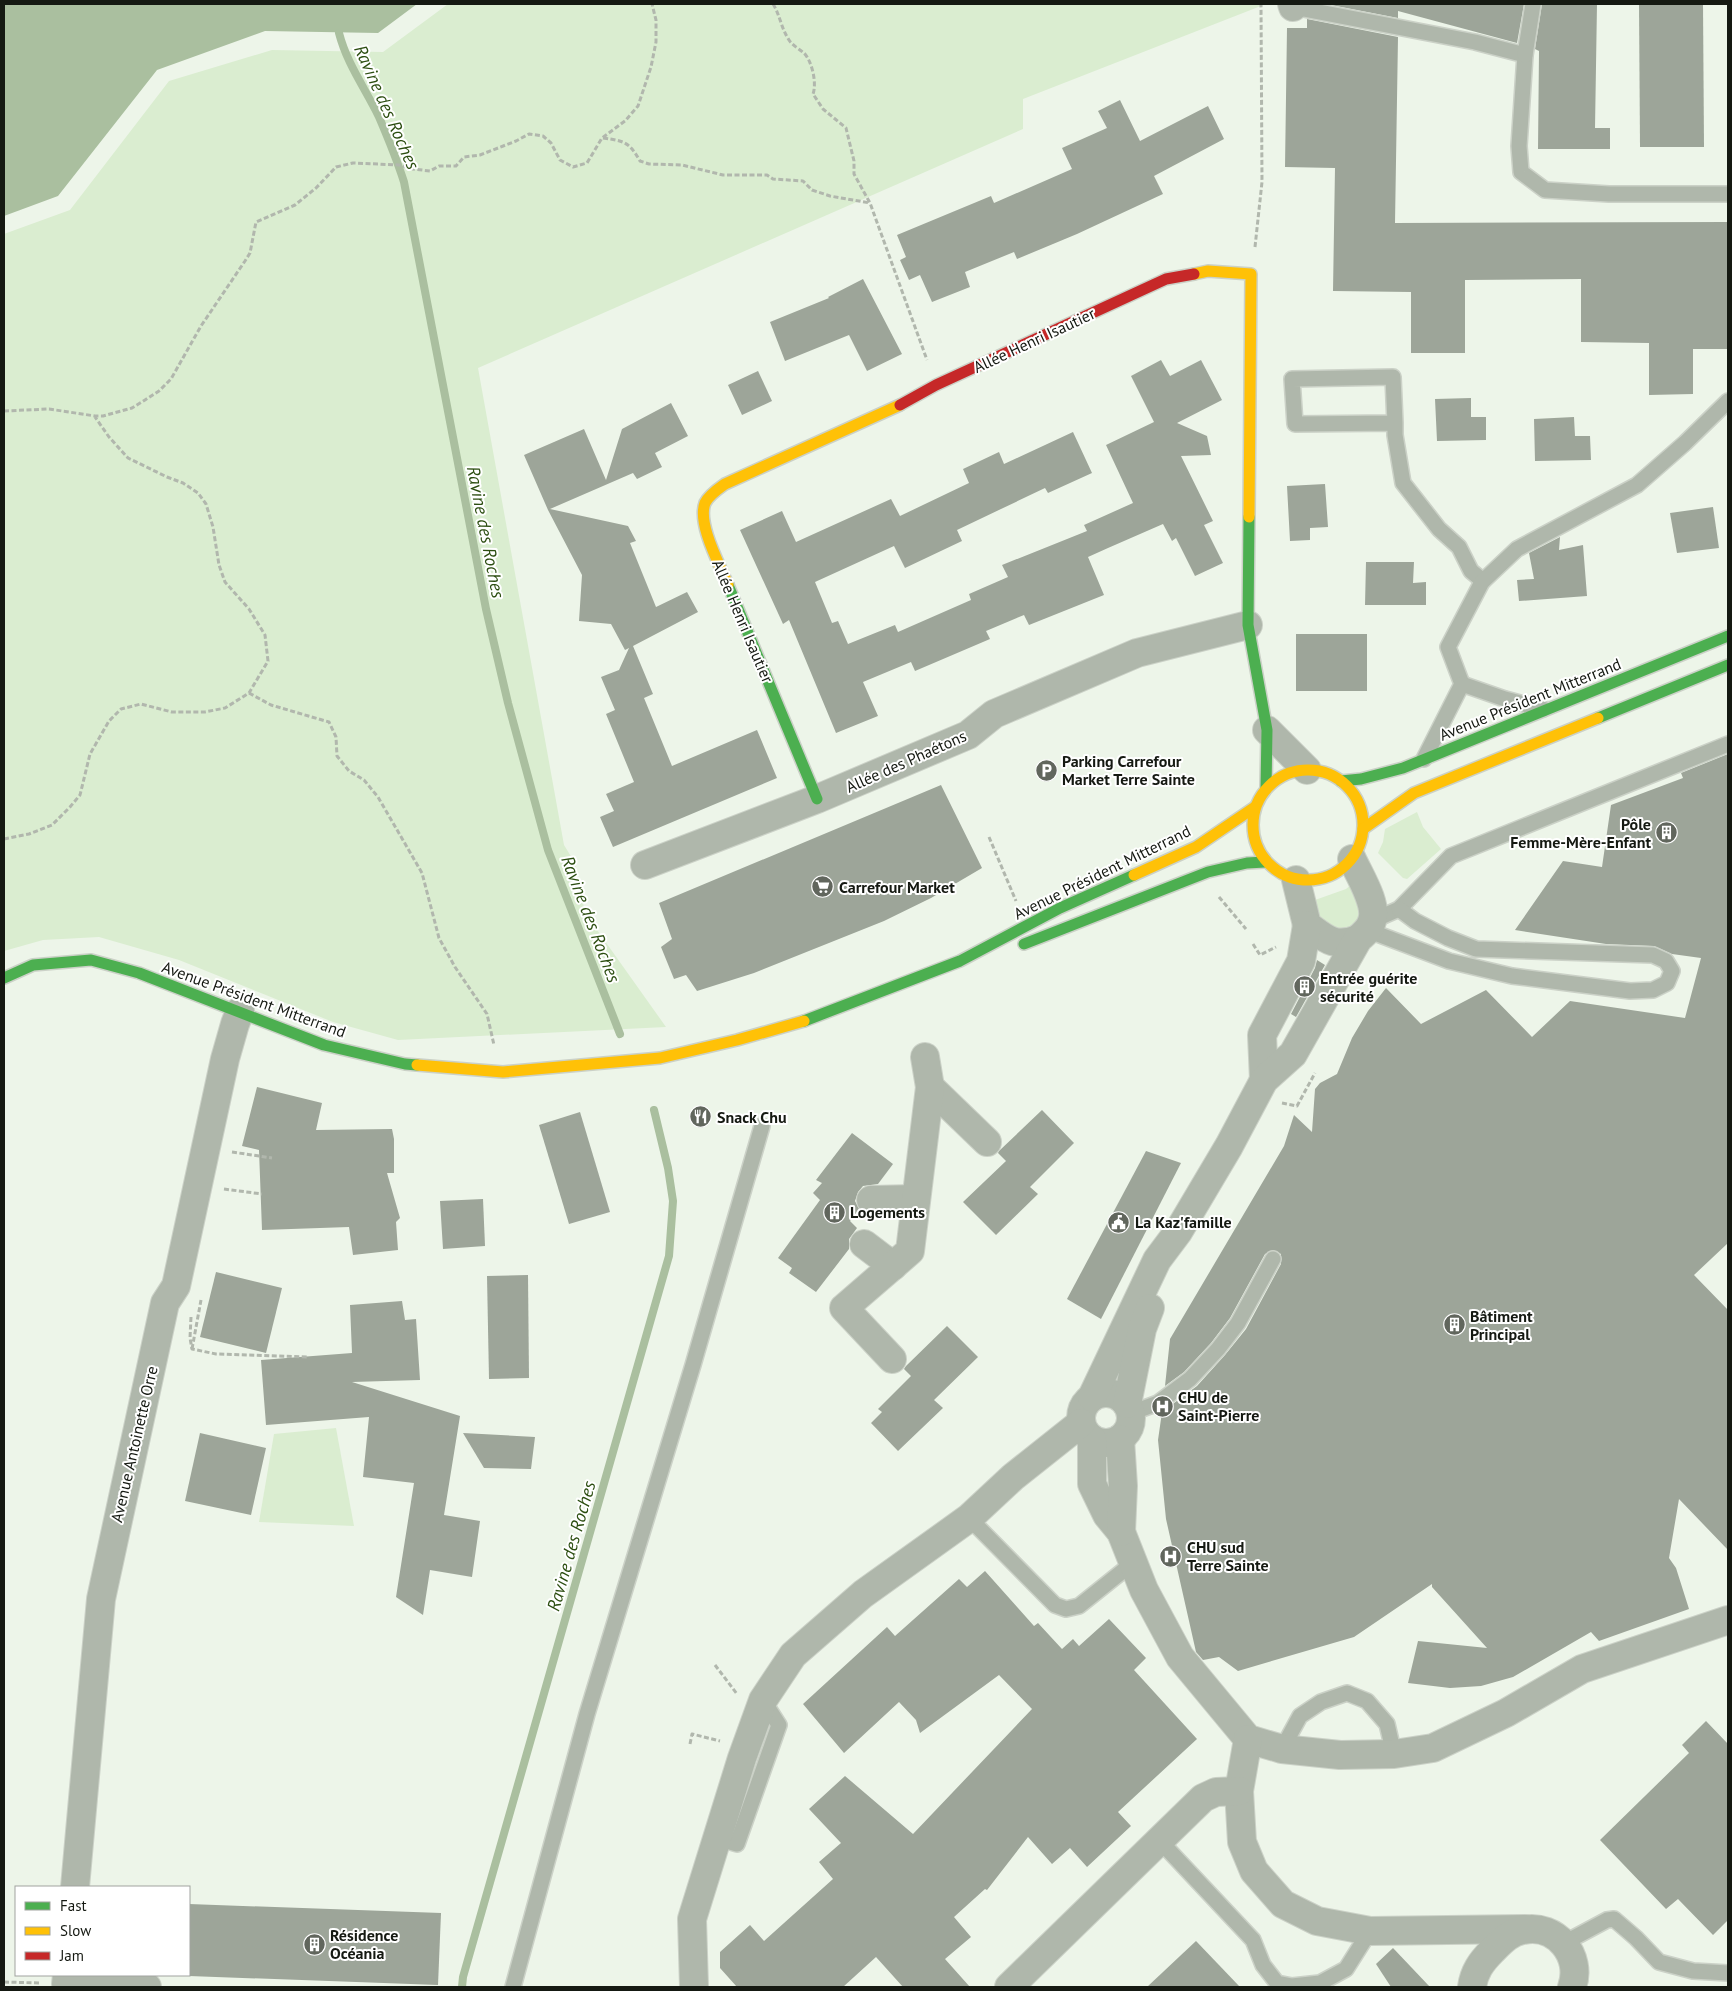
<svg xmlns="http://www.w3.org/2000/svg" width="1732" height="1991" font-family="'PT Sans',sans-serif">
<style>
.green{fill:#daedd0}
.water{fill:#aabf9f}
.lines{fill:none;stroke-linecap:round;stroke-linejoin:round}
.stream{stroke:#aabf9f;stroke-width:8}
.building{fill:#9da599}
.lane-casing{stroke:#cbd1c7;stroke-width:18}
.street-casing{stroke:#cbd1c7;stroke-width:30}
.fast-casing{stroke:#cbd1c7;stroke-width:14}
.slow-casing{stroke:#cbd1c7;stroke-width:14}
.jam-casing{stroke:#cbd1c7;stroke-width:14}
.path{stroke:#b1b7ad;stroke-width:3;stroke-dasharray:5 2.5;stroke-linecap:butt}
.lane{stroke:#afb7ab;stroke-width:15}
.street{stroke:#afb7ab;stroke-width:28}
.fast{stroke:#4caf50;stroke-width:11}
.slow{stroke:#ffc107;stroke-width:11}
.jam{stroke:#c62828;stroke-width:11}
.labels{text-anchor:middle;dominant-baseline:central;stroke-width:4;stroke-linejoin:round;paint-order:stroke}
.street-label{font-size:16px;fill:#151912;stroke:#fff}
.poi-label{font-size:16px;font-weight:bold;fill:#151912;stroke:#fff;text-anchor:start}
.water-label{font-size:18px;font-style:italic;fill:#2c4e11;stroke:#fff}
</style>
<rect width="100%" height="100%" fill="#edf5e9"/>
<g class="green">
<polygon points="448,4 1266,4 1023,99 1023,129 478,368 564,845 575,863 585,913 666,1027 398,1040 333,1022 179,960 99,937 43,940 4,951 4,234 70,210 169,81 272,50 383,52"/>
<polygon points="1417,812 1423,827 1441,849 1407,879 1403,878 1378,853 1383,842 1385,829"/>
<polygon points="1352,884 1362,907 1357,924 1347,931 1322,925 1315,900 1346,889"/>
<polygon points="336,1428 354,1526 259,1522 274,1434"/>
</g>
<polygon class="water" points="4,4 417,4 378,33 265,31 157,70 58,196 4,216"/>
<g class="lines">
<g class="stream">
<path d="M 339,33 C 347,64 365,88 379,117 C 388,138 397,160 404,182 L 486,609 L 508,703 L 548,850 L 620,1034"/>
<polyline points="462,1987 463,1977 669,1256 673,1201 668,1168 654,1110"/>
</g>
</g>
<g class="building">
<polygon points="1326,4 1524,4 1517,43 1398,11 1398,18"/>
<polygon points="1542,4 1597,4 1595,128 1610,128 1610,149 1538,149 1539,51 1535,49"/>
<polygon points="1639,4 1703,4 1704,147 1640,147"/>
<polygon points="1307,19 1398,37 1395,223 1728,222 1728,349 1693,349 1693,394 1649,395 1649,343 1581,342 1581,279 1465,280 1465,353 1411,353 1411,292 1333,291 1335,168 1285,167 1287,28 1307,28"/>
<polygon points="1120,100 1140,141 1208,106 1224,139 1154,176 1163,194 1077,234 1017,259 1014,252 965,272 970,287 932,302 920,275 909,280 900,260 906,257 897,235 991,196 994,203 1072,169 1062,148 1107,128 1098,111"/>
<polygon points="863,279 902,354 867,371 849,335 785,361 770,322 829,298 828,297"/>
<polygon points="1161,360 1170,376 1201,360 1222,400 1177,423 1207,436 1211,455 1181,456 1213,521 1204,525 1223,563 1195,576 1176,538 1172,541 1163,524 1108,548 1088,557 1104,595 1029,625 1024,615 986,631 990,639 915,671 911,662 863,682 878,716 836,733 789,620 783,624 740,530 782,511 796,542 891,499 900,516 969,483 963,469 999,452 1004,464 1073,432 1092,473 1048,493 1045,488 957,530 962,541 905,568 894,546 815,582 832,623 838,621 848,644 895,625 898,632 971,600 969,594 1008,577 1002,565 1087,531 1084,525 1133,503 1106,445 1154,422 1131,376"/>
<polygon points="758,371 772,401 742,415 728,385"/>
<polygon points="1471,398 1471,417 1486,417 1486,440 1437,441 1435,399"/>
<polygon points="671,403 688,436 655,453 662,467 637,479 633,473 550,509 628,526 636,541 630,543 656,607 687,592 698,612 633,646 653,694 644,698 672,766 757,730 777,778 613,847 600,817 614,811 606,794 634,782 606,714 615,710 601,677 619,670 629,648 625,650 611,624 579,621 582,575 548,510 524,455 584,429 606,480 622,429"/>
<polygon points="1574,417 1575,436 1590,436 1591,460 1535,461 1534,419"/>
<polygon points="1325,484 1328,527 1310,528 1310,540 1290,541 1287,486"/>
<polygon points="1713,507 1719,548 1677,553 1670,513"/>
<polygon points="1560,537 1559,550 1583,545 1587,596 1519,601 1517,580 1534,579 1529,553"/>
<polygon points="1366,562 1414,562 1413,583 1426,582 1426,605 1365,605"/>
<rect x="1296" y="634" width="71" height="57"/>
<polygon points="1728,754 1728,1243 1694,1275 1728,1310 1728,1550 1679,1499 1669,1558 1676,1568 1689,1609 1599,1641 1591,1632 1513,1677 1481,1686 1450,1688 1408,1683 1418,1641 1487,1648 1432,1587 1432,1584 1354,1637 1238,1671 1219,1657 1203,1660 1196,1652 1166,1519 1158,1440 1162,1412 1197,1386 1225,1355 1246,1329 1281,1264 1281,1254 1273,1250 1265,1254 1230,1318 1211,1343 1184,1372 1165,1386 1170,1339 1284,1146 1294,1115 1312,1132 1315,1089 1320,1083 1337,1074 1352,1038 1368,1011 1386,988 1421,1024 1486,990 1532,1037 1570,1001 1685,1018 1701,958 1672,954 1654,946 1606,944 1515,930 1563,861 1602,867 1611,805 1683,778 1681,773"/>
<polygon points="941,785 982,868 931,898 884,921 754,973 697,991 686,975 674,979 661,947 672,939 659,903"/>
<polygon points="1317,960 1325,965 1296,1017 1291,1014 1315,968"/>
<polygon points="257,1087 322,1103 316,1130 392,1129 394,1139 394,1173 387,1173 400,1218 396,1222 398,1250 353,1255 349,1227 262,1230 259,1150 242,1146"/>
<polygon points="1042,1110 1074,1143 1030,1187 1038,1194 996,1235 963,1202 1006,1161 998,1153 999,1151"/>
<polygon points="580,1112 610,1212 569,1224 539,1125"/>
<polygon points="852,1133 893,1164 878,1184 863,1186 858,1192 855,1201 859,1209 850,1221 857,1228 849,1239 849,1249 816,1292 789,1273 792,1268 778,1258 820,1200 813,1193 822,1183 816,1180"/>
<polygon points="1146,1151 1181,1163 1101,1319 1067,1299"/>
<polygon points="483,1199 485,1246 443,1249 440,1201"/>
<polygon points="216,1272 282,1288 266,1353 200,1337"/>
<polygon points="528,1275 529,1378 489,1379 487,1276"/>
<polygon points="402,1301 405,1320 416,1319 420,1380 352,1382 460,1416 444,1515 480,1521 472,1577 430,1570 423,1615 396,1597 414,1483 363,1477 369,1417 266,1425 261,1360 352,1353 350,1305"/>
<polygon points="947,1326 978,1357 934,1400 943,1408 898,1451 871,1423 882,1412 878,1409 911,1376 904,1369 906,1366"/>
<polygon points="200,1433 266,1448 251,1515 185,1501"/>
<polygon points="463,1433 535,1437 531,1469 484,1468"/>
<polygon points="985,1571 1034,1626 1038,1623 1062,1649 1073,1639 1079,1646 1109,1619 1146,1658 1134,1670 1197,1739 1118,1812 1131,1826 1087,1867 1070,1848 1052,1864 1028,1837 987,1890 985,1889 954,1917 971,1937 945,1959 970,1987 903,1987 876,1957 843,1987 737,1987 720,1968 720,1952 750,1925 764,1941 833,1879 819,1862 841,1843 809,1809 845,1776 913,1834 1032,1709 999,1675 920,1733 916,1720 899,1702 844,1753 803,1704 887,1627 895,1636 959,1579 967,1587"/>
<polygon points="1706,1721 1728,1744 1728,1920 1713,1935 1678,1899 1666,1909 1600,1840 1689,1753 1682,1745"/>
<polygon points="189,1904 441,1913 438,1985 189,1976"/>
<polygon points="1196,1941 1240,1987 1147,1987"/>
<polygon points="1393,1948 1430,1987 1391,1987 1376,1964"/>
</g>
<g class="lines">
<defs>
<g id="lane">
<polyline points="1293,7 1475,42 1525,55 1519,146 1521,172 1545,190 1609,194 1728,194"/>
<polyline points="1525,55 1533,4"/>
<polyline points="1395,423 1393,377 1292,379 1295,424 1395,423 1395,435 1403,483 1439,529 1459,547 1471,571 1483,581"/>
<polyline points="1462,684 1448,647 1482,582 1517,549 1637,485 1685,443 1728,401"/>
<polyline points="1424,759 1462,684 1505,699 1543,709"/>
<polyline points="1372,921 1399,909 1451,856 1728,744"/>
<polyline points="1367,930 1449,961 1512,976 1630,991 1653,990 1667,983 1672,971 1666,961 1653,955 1476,949 1448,938 1415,921 1399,909"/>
<polyline points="1131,1413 1158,1403 1190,1379 1218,1349 1238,1323 1273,1259"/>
<polyline points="969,1518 1055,1605 1066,1609 1079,1606 1134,1562"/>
<polyline points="1282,1749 1300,1716 1321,1702 1347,1693 1367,1701 1387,1724 1394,1754"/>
<polyline points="717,1838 737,1844 779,1725 763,1700"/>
<polyline points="1159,1840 1253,1940 1263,1965 1277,1983 1292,1986 1320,1983 1346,1969 1370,1931"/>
<polyline points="1564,1943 1607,1920 1614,1919 1636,1938 1659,1962 1693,1971 1728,1973"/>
<polyline points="513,1987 587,1714 693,1365 762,1126"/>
</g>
<g id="street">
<polyline points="1292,4 1293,7"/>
<polyline points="1267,730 1307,770"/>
<polyline points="645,865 817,799 968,735 994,714 1137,653 1248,625"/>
<path d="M 1296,880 L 1307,925 C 1326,939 1334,948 1358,939"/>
<polyline points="1264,1080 1262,1035 1301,961 1307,925"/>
<polyline points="930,1087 987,1142"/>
<polyline points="871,1200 916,1199"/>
<polyline points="864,1244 893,1266"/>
<polyline points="892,1359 844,1308 910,1251 930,1087 925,1057"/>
<circle cx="1106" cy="1418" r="25"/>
<path d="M 1092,1397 L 1157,1260 L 1178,1232 L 1229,1146 L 1264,1080 L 1293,1054 L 1358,939 C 1364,934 1370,929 1372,921 C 1378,904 1359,875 1352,859"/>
<polyline points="1127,1404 1142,1329 1150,1308"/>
<polyline points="1092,1439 1092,1484 1107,1515 1121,1532 1144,1590 1180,1657 1248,1739 1282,1749 1340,1755 1394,1754 1433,1748 1506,1713 1582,1669 1728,1620"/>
<polyline points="1120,1439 1123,1486 1121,1532"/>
<polyline points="1248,1739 1239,1791 1242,1842 1254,1871 1283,1904 1317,1921 1370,1931 1525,1929"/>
<polyline points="75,1887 101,1599 165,1303 176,1286 225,1059 235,1024 240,1011"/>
<polyline points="67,1975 66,1984 147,1987"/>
<polyline points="694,1987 692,1919 742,1758 763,1700 793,1655 863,1594 969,1518 1013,1477 1081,1423"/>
<polyline points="1009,1987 1203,1798 1216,1792 1239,1791"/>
<path d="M 1472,1987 C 1474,1972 1481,1962 1492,1951 C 1501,1942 1510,1932 1523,1930 C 1556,1923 1583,1956 1572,1987"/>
</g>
<g id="fast">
<polyline points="1249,517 1248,625 1267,730 1266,788"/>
<polyline points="728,585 817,799"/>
<polyline points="1598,718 1728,665"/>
<polyline points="1341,781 1361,779 1403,768 1728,636"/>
<polyline points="1024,944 1208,872 1247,863 1265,862"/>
<polyline points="4,978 33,965 91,960 139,973 324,1045 405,1064 417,1065"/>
<polyline points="804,1021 960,961 1060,908 1134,875"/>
</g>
<g id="slow">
<polyline points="1194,274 1208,271 1251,274 1249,517"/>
<path d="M 728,585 C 720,565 697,524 705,503 C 709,495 718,489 725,484 L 900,405"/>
<circle cx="1308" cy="825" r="55"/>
<polyline points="1363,829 1414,793 1598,718"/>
<polyline points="1134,875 1196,847 1255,807"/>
<polyline points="417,1065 503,1072 660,1058 737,1040 804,1021"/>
</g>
<polyline id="jam" points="900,405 936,385 1166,279 1194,274"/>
</defs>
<use href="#lane" class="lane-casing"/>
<use href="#street" class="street-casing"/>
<use href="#fast" class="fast-casing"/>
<use href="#slow" class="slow-casing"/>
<use href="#jam" class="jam-casing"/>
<g class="path">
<path d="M 773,4 C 780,15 781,28 789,40 C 792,45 799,49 804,53 C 812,61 817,83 813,94 L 823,109 L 846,128 L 854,161 L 854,174 L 870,203 L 927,360"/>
<path d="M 603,138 C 625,141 629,142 640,161 L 649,164 L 682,165 L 723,175 L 767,175 L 773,179 L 803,181 L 812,190 L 830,196 L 870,203"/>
<polyline points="1255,247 1262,182 1261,4"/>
<polyline points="4,411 49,409 95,416 103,416 132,408 145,400 159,391 171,379 201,326 245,261 250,253 256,222 295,205 316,188 336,167 353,163 399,165 413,169 430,171 439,166 456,166 464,157 480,155 516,141 529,134 543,136 551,143 560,160 573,167 587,163 602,138 625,121 638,106 651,67 656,42 656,20 652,4"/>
<polyline points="249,693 271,705 329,722 336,737 337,756 349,771 364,780 378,797 422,873 439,938 455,967 487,1014 494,1045"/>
<polyline points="989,837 1016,901"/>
<polyline points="4,839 29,834 52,825 70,807 80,795 90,754 109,721 121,709 141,704 172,712 205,712 225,708 249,693 268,661 265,635 249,609 225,582 219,565 213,527 206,504 198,493 183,483 167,477 128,458 109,437 95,417"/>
<polyline points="1219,897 1246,929"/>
<polyline points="1253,944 1260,955 1276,947"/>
<polyline points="1282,1103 1297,1106 1315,1073"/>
<polyline points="232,1152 272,1158"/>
<polyline points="224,1189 262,1194"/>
<polyline points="191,1317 190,1338 192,1349 216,1354 307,1357"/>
<polyline points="192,1349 201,1300"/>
<polyline points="715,1665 737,1694"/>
<polyline points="690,1744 692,1734 720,1741"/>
<polyline points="4,1982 40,1983"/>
</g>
<use href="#lane" class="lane"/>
<use href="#street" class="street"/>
<use href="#fast" class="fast"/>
<use href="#slow" class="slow"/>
<use href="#jam" class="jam"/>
</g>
<defs>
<symbol id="parking-disc" viewBox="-11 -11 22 22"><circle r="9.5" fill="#61665d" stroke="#fff"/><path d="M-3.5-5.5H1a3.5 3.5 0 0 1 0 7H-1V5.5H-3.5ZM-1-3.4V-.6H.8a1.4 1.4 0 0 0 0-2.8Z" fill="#fff"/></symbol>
<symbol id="building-disc" viewBox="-11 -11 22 22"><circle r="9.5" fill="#61665d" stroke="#fff"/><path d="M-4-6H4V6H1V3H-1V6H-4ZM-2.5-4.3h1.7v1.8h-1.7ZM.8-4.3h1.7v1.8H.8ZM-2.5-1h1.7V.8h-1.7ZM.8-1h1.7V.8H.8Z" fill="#fff"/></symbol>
<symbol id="supermarket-disc" viewBox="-11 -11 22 22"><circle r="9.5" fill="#61665d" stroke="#fff"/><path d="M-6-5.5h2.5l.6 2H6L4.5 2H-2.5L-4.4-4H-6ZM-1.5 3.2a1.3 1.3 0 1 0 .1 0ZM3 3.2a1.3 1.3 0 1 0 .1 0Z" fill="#fff"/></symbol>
<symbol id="restaurant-disc" viewBox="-11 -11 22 22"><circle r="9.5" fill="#61665d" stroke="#fff"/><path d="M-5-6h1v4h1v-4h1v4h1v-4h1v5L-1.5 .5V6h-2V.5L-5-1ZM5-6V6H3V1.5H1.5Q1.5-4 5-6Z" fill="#fff"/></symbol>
<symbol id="civic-disc" viewBox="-11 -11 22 22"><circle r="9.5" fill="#61665d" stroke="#fff"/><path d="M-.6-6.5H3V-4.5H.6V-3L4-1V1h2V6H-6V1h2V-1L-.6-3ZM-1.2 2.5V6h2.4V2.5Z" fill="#fff"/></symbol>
<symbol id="hospital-disc" viewBox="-11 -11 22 22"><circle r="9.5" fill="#61665d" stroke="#fff"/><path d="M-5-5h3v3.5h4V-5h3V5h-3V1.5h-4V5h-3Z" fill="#fff"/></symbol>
</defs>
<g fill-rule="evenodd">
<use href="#parking-disc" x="1034" y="758" width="25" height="25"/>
<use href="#building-disc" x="1654" y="820" width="25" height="25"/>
<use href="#supermarket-disc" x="810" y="874" width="25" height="25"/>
<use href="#building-disc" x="1292" y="974" width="25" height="25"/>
<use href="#restaurant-disc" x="688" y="1104" width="25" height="25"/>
<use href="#building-disc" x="822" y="1200" width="25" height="25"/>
<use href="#civic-disc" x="1106" y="1210" width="25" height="25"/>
<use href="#building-disc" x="1442" y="1312" width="25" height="25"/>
<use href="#hospital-disc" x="1150" y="1394" width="25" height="25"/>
<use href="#hospital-disc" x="1158" y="1544" width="25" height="25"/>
<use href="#building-disc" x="302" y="1932" width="25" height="25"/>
</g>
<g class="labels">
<g class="street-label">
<text transform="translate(1034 340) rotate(-25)">Allée Henri Isautier</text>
<text transform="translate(743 621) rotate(67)">Allée Henri Isautier</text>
<text transform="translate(1530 699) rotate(-22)">Avenue Président Mitterrand</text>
<text transform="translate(906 761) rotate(-24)">Allée des Phaétons</text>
<text transform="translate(1102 872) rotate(-26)">Avenue Président Mitterrand</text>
<text transform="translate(254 999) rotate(20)">Avenue Président Mitterrand</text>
<text transform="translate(134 1444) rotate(-77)">Avenue Antoinette Orre</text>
</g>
<g class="poi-label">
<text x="1062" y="761">Parking Carrefour<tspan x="1062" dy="18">Market Terre Sainte</tspan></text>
<text x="1651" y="824" text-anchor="end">Pôle<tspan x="1651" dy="18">Femme-Mère-Enfant</tspan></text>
<text x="839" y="887">Carrefour Market</text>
<text x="1320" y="978">Entrée guérite<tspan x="1320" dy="18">sécurité</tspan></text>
<text x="717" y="1117">Snack Chu</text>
<text x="850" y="1212">Logements</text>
<text x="1135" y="1222">La Kaz'famille</text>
<text x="1470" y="1316">Bâtiment<tspan x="1470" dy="18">Principal</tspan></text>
<text x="1178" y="1397">CHU de<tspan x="1178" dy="18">Saint-Pierre</tspan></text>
<text x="1187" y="1547">CHU sud<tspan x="1187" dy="18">Terre Sainte</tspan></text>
<text x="330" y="1935">Résidence<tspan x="330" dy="18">Océania</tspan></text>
</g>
<g class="water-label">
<text transform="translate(387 107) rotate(66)">Ravine des Roches</text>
<text transform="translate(486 532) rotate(79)">Ravine des Roches</text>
<text transform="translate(591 919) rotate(69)">Ravine des Roches</text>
<text transform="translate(571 1546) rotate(-74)">Ravine des Roches</text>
</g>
</g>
<rect width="1732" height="1991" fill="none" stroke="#151912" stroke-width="10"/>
<rect x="15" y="1886" width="175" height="90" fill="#ffffff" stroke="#a1a3a0"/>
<rect x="25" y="1902" width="25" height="8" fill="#4caf50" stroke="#a1a3a0"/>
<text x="60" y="1911" font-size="15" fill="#151912">Fast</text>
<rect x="25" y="1927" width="25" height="8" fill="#ffc107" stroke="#a1a3a0"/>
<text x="60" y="1936" font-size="15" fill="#151912">Slow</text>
<rect x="25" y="1952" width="25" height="8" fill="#c62828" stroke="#a1a3a0"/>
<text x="60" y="1961" font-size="15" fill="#151912">Jam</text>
</svg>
